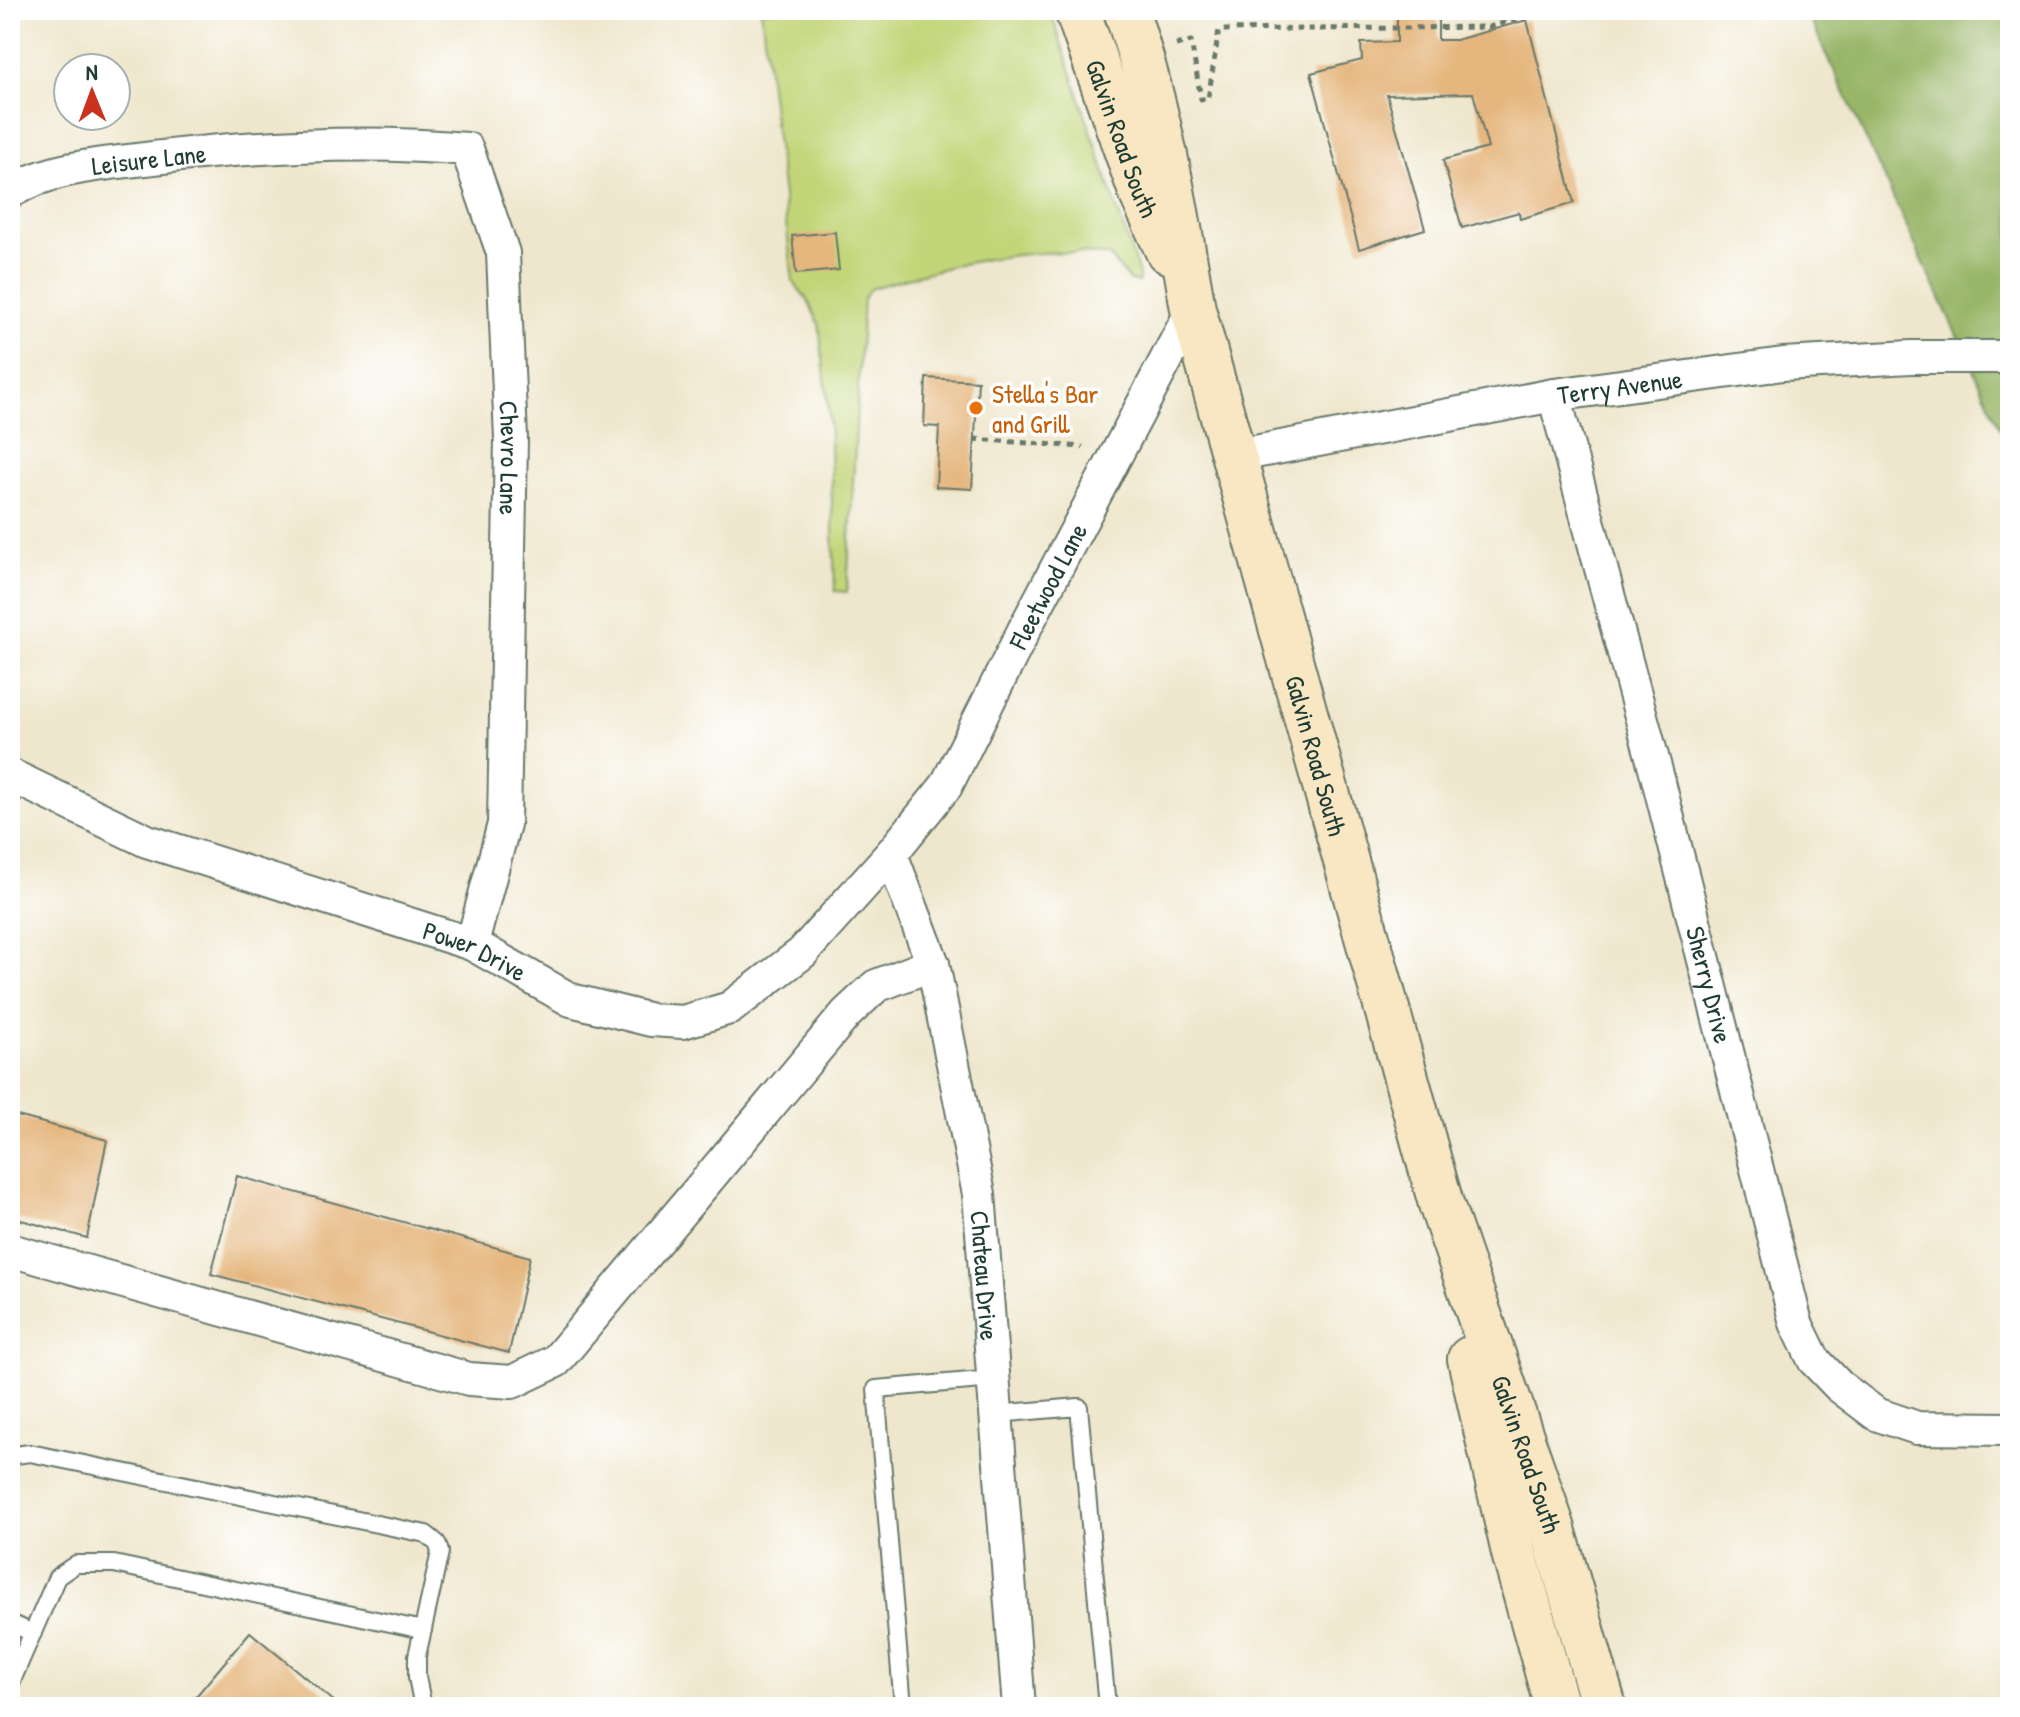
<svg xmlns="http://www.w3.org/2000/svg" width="2020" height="1717" font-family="'Patrick Hand',sans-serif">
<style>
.green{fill:#c2d578;stroke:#708956;stroke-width:2}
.forest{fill:#99b668;stroke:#5c7a4e;stroke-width:2}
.building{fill:#e5b67d}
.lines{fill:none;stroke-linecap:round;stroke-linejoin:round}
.lane-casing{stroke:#68786a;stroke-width:20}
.street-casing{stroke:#68786a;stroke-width:36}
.secondary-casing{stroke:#68786a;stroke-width:48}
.path{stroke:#68786a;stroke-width:5;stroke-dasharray:6 6;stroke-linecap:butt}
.lane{stroke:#fff;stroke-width:16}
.street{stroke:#fff;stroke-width:32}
.secondary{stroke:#f9e7c3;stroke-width:44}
.food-dot{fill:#e8710a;stroke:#fff;stroke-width:3}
.labels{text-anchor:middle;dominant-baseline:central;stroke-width:7;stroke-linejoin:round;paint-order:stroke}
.street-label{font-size:26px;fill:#1f3d34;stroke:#fff}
.food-label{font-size:26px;fill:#c56008;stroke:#fff;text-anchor:start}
</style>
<rect width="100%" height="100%" fill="#fff"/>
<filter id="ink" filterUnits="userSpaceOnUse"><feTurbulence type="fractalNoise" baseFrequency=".0125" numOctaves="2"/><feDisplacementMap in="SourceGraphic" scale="16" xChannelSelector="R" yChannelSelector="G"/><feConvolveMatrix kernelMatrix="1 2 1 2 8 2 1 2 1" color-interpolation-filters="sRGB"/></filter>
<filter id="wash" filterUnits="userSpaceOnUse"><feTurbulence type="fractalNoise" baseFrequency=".006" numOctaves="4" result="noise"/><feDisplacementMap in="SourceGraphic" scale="32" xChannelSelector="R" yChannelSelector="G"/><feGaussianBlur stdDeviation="1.8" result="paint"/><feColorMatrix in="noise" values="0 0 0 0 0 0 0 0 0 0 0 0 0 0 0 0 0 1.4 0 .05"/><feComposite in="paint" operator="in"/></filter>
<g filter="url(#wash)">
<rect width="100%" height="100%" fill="#efe7cd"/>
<path class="green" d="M 761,10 L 1050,10 L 1139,274 L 1139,282 L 1130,281 L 1109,256 C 1029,244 947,265 870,289 L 863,299 L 847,592 L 835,591 L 829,414 L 819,324 L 807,299 L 793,282 Z"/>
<polygon class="forest" points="1806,10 2010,10 2010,449"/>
<g id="blocks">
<g class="building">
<polygon points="1397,10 1438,10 1438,40 1456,40 1527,20 1574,203 1520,219 1519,212 1462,228 1443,160 1488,148 1473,93 1387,95 1425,229 1359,249 1311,73 1362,60 1361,43 1397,42"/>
<polygon points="835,232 839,270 796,274 792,236"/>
<polygon points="926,378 978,381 972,489 936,487 939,427 924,426"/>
<polygon points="10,1114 107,1140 87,1238 10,1217"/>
<polygon points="237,1176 530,1257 509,1353 211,1274"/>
<polygon points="250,1632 341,1707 187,1707"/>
</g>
</g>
</g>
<g filter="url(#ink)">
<use href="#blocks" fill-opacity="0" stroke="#68786a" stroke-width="2"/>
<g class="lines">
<defs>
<g id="lane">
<polyline points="996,1414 1079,1407 1107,1707"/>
<polyline points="10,1458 15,1455 30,1453 426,1534 437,1543 440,1552 417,1656 417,1677 423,1707"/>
<polyline points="10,1623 33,1633"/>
<polyline points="10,1685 57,1577 76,1564 114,1564 423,1630"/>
<polyline points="903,1707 876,1389 994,1379"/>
</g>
<g id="street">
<path id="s1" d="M 10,192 C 49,168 100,164 145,159 C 251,146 361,139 467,149 L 503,253 L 511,439 L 504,824 L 472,944"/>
<path id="s2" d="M 1554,395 L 1657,775 L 1796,1323 L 1814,1360 L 1839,1386 L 1876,1414 L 1917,1428 L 2010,1429"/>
<path id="s3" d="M 1234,456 L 1554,395 L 1783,364 L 1911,357 L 2010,357"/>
<path id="s4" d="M 10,775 L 147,841 L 472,944 L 571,1000 L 651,1020 L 683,1022 L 730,1008 L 802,953 L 891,854 L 946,786 L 1026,626 L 1193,309"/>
<path id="s5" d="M 891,854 L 933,964 L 979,1194 L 1019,1707"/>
<polyline points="10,1250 469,1379 512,1382 556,1361 846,1014 876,986 933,964"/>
</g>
<g id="secondary">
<path id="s6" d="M 1077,10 L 1141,192 L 1168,251"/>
<path id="s7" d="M 1126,10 C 1159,108 1176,207 1193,309 L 1441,1204 L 1552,1526 L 1604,1707"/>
<polyline points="1470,1359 1514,1553 1557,1707"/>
</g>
</defs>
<use href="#lane" class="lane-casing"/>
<use href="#street" class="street-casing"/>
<use href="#secondary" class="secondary-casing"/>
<g class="path">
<polyline points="1501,10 1504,23"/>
<polyline points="1176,45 1191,41 1201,99 1208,99 1219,30 1489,27 1549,10"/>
<polyline points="974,439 1083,447"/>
</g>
<use href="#lane" class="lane"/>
<use href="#street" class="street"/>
<use href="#secondary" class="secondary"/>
</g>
</g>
<circle class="food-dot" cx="976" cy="408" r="8"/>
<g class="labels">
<g class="street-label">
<text stroke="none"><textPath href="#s6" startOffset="136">Galvin Road South</textPath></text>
<text stroke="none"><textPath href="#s1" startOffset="144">Leisure Lane</textPath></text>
<text stroke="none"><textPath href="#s3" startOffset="392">Terry Avenue</textPath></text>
<text stroke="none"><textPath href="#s1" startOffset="778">Chevro Lane</textPath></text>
<text stroke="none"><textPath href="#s4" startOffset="1306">Fleetwood Lane</textPath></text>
<text stroke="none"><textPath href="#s7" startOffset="770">Galvin Road South</textPath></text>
<text stroke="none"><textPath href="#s4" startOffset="498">Power Drive</textPath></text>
<text stroke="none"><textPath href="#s2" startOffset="610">Sherry Drive</textPath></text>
<text stroke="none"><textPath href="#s5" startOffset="434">Chateau Drive</textPath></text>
<text stroke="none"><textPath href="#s7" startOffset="1500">Galvin Road South</textPath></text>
</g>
<g class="food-label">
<text x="992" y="393">Stella's Bar<tspan x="992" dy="30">and Grill</tspan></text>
</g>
</g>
<rect width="2020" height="1717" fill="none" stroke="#fff" stroke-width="40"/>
<g transform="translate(92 92) rotate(359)"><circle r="38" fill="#ffffff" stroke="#a5b1ae" stroke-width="2"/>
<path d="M0-6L14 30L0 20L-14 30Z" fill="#c8321e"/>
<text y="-12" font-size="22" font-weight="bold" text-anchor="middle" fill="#1f3d34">N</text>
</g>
</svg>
